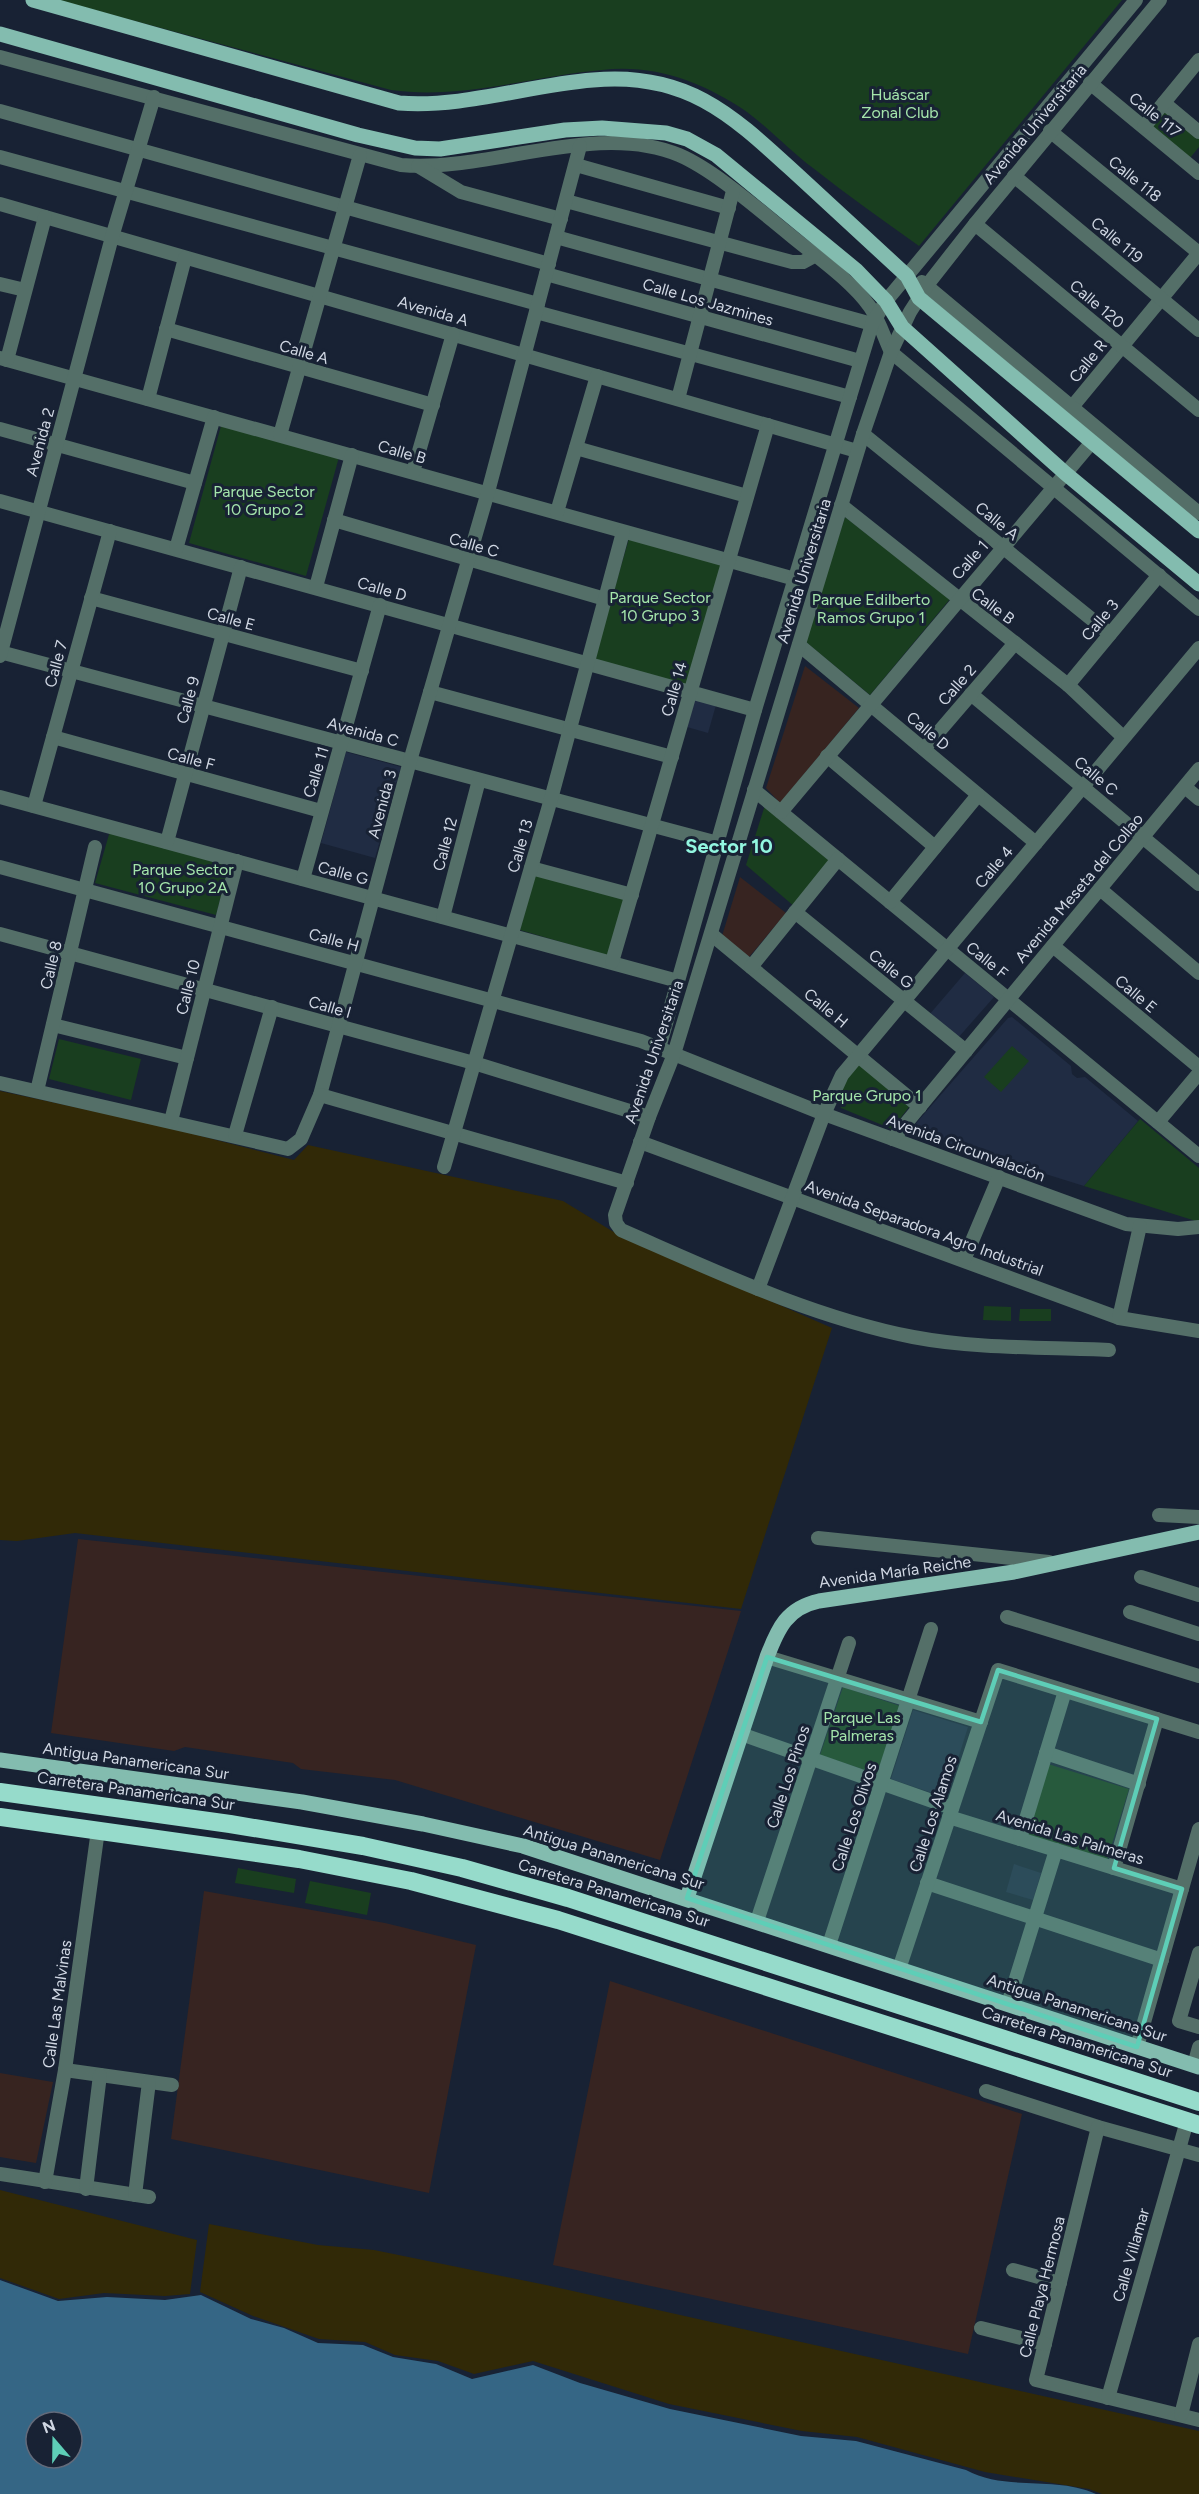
<svg xmlns="http://www.w3.org/2000/svg" width="1199" height="2494" font-family="Figtree,sans-serif">
<style>
.commercial{fill:#372420}
.industrial{fill:#372421}
.built{fill:#202c43}
.green{fill:#193e1f}
.sand{fill:#312907}
.water{fill:#356685;fill-rule:evenodd}
.lines{fill:none;stroke-linecap:round;stroke-linejoin:round}
.minor{stroke:#546f68;stroke-width:14}
.major{stroke:#83bcaf;stroke-width:15}
.highway{stroke:#96dbcb;stroke-width:18}
.marked{fill:#5eceb7;fill-opacity:0.2;stroke:#5eceb7;stroke-width:4.5;stroke-linejoin:round}
.labels{text-anchor:middle;dominant-baseline:central;stroke-width:6;stroke-linejoin:round;paint-order:stroke}
.park-label{font-size:16px;fill:#a4e5ab;stroke:#182234}
.street-label{font-size:16px;fill:#d0d7e3;stroke:#182234}
.quarter-label{font-size:20px;font-weight:bold;fill:#92f6e0;stroke:#182234}
</style>
<rect width="100%" height="100%" fill="#182234"/>
<g class="commercial">
<polygon points="805,666 859,708 780,803 766,788"/>
<polygon points="0,2073 53,2082 36,2163 0,2157"/>
</g>
<g class="industrial">
<polygon points="740,877 786,913 749,957 722,936"/>
<polygon points="78,1539 512,1586 741,1611 660,1860 395,1780 301,1769 293,1763 185,1747 174,1751 51,1733"/>
<polygon points="204,1891 385,1923 476,1945 429,2193 171,2139"/>
<polygon points="610,1981 1022,2114 968,2354 553,2265"/>
</g>
<g class="built">
<polygon points="694,699 716,705 708,733 687,727"/>
<polygon points="346,752 401,767 375,858 321,843"/>
<polygon points="965,973 994,997 957,1039 929,1015"/>
<polygon points="1012,1017 1071,1066 1072,1074 1077,1078 1085,1077 1138,1121 1084,1186 912,1132 911,1129 1008,1018"/>
<polygon points="913,1710 968,1727 947,1794 941,1796 891,1779"/>
<polygon points="1014,1864 1041,1873 1033,1900 1006,1892"/>
</g>
<g class="green">
<path d="M 57,0 L 1122,0 L 919,246 C 883,220 847,195 813,168 C 790,151 770,129 747,112 C 703,82 655,64 602,70 C 533,76 461,100 391,90 Z"/>
<polygon points="1165,111 1199,137 1199,147 1190,158 1151,129"/>
<polygon points="221,426 339,457 306,576 189,543"/>
<polygon points="845,517 950,599 870,695 807,643 805,639"/>
<polygon points="630,535 724,562 688,686 594,660"/>
<polygon points="765,805 834,859 795,907 746,865"/>
<polygon points="110,831 230,863 216,915 95,883"/>
<polygon points="535,874 625,899 609,956 520,930"/>
<polygon points="59,1039 141,1059 131,1100 49,1079"/>
<polygon points="1012,1046 1029,1061 1001,1092 984,1077"/>
<polygon points="861,1064 912,1103 892,1129 841,1108 838,1099 851,1069"/>
<polygon points="1140,1119 1199,1168 1199,1222 1084,1186"/>
<polygon points="984,1306 1011,1307 1011,1321 983,1320"/>
<polygon points="1020,1309 1051,1309 1051,1321 1019,1321"/>
<polygon points="843,1687 900,1706 877,1774 820,1755"/>
<polygon points="1048,1764 1129,1789 1107,1860 1026,1835"/>
<polygon points="238,1868 296,1879 294,1893 235,1883"/>
<polygon points="310,1881 371,1893 367,1915 305,1903"/>
</g>
<g class="sand">
<polygon points="0,1091 158,1125 294,1160 308,1145 563,1201 612,1231 832,1328 741,1609 75,1533 17,1541 0,1540"/>
<polygon points="0,2190 197,2240 190,2294 165,2296 104,2293 59,2299 0,2278"/>
<polygon points="209,2224 318,2245 374,2250 546,2285 1199,2431 1199,2494 1102,2494 1089,2489 985,2472 857,2437 802,2431 669,2404 533,2361 474,2374 438,2361 395,2355 365,2342 319,2339 253,2316 200,2292"/>
</g>
<path class="water" d="M 0,2280 L 58,2301 L 107,2297 L 165,2300 L 201,2295 L 251,2319 L 284,2328 L 318,2343 L 363,2345 L 393,2357 L 436,2364 L 472,2379 L 533,2365 L 580,2383 L 670,2409 L 801,2436 L 856,2441 L 966,2470 C 1006,2492 1055,2475 1096,2494 L 0,2494 ZM 36,2422 L 72,2422 L 72,2458 L 36,2458 Z"/>
<g class="lines">
<g class="minor">
<path d="M 0,57 L 401,165 C 488,173 596,120 679,155 C 714,170 758,209 789,234 C 814,255 851,280 870,307 C 879,320 884,337 891,352 L 1199,609"/>
<polyline points="1090,83 1199,173"/>
<polyline points="1164,103 1199,132"/>
<polyline points="0,111 549,264"/>
<polyline points="1144,127 1199,60"/>
<polyline points="1050,131 1199,253 1072,407"/>
<polyline points="0,157 538,304"/>
<polyline points="576,165 729,208"/>
<polyline points="418,166 461,192 561,219"/>
<polyline points="1014,176 1199,330"/>
<polyline points="566,201 792,262 803,262 814,256"/>
<polyline points="0,204 857,451"/>
<polyline points="975,224 1199,410"/>
<polyline points="556,237 872,324"/>
<polyline points="546,274 860,361"/>
<polyline points="922,282 1199,513"/>
<polyline points="0,284 25,290"/>
<polyline points="536,312 850,397"/>
<polyline points="166,329 433,405"/>
<polyline points="0,358 795,579"/>
<polyline points="7,360 45,217"/>
<polyline points="148,399 185,258"/>
<polyline points="678,399 733,191"/>
<polyline points="0,429 195,483"/>
<polyline points="863,434 1110,634"/>
<polyline points="280,435 360,155"/>
<polyline points="576,448 747,496"/>
<polyline points="413,472 453,334"/>
<polyline points="0,501 755,710"/>
<polyline points="841,505 1068,685 1122,736"/>
<polyline points="557,512 597,376"/>
<polyline points="334,520 605,599"/>
<polyline points="176,549 214,417"/>
<polyline points="316,587 352,455"/>
<polyline points="91,598 362,671"/>
<polyline points="799,645 1036,843"/>
<polyline points="0,652 718,843"/>
<polyline points="0,656 112,237 154,97"/>
<polyline points="1068,685 1159,575"/>
<polyline points="430,692 672,757"/>
<polyline points="971,694 1199,884"/>
<polyline points="53,737 321,811"/>
<polyline points="924,749 1015,643"/>
<polyline points="827,756 935,847"/>
<polyline points="1185,787 1199,799"/>
<polyline points="754,790 1199,1156"/>
<polyline points="0,797 678,981"/>
<polyline points="34,806 110,531"/>
<polyline points="781,812 1092,442"/>
<polyline points="167,842 241,567"/>
<polyline points="0,867 641,1041 824,1114 1126,1224 1178,1229 1199,1227"/>
<polyline points="531,868 632,895"/>
<polyline points="303,879 380,605"/>
<polyline points="1100,889 1199,973"/>
<polyline points="890,902 978,795"/>
<polyline points="795,912 966,1051"/>
<polyline points="443,917 479,780"/>
<polyline points="0,934 474,1063 649,1117"/>
<polyline points="711,934 920,1107"/>
<polyline points="1053,946 1199,1067"/>
<polyline points="612,962 768,425"/>
<polyline points="751,967 838,859"/>
<polyline points="53,1025 187,1058"/>
<polyline points="659,1048 755,710 872,324 886,301 1136,0"/>
<polyline points="0,1083 288,1149 301,1139 320,1095 410,761 488,492 580,146"/>
<polyline points="37,1091 95,847"/>
<polyline points="320,1095 627,1183"/>
<polyline points="171,1121 237,861"/>
<polyline points="1158,1122 1199,1073"/>
<polyline points="235,1135 272,1007"/>
<polyline points="893,1139 1199,769"/>
<polyline points="640,1142 1119,1318 1199,1331"/>
<polyline points="444,1167 551,799 623,532"/>
<polyline points="964,1260 999,1177"/>
<polyline points="758,1289 824,1114 842,1075 1199,648"/>
<polyline points="1119,1318 1140,1226"/>
<path d="M 1109,1350 C 1044,1347 976,1349 913,1337 C 811,1317 715,1271 621,1230 L 616,1223 L 615,1215 L 649,1117 L 674,1054 L 863,434 L 891,352 L 910,312 L 928,284 L 975,224 L 1160,0"/>
<polyline points="1159,1515 1199,1517"/>
<polyline points="818,1538 1049,1562"/>
<polyline points="1141,1577 1199,1595"/>
<polyline points="1130,1612 1199,1634"/>
<polyline points="1007,1617 1199,1676"/>
<polyline points="767,1657 981,1722"/>
<polyline points="741,1734 952,1808"/>
<polyline points="1046,1753 1139,1784"/>
<polyline points="949,1817 1182,1889"/>
<polyline points="1020,1839 1065,1691"/>
<polyline points="1114,1868 1157,1719"/>
<polyline points="927,1883 1162,1960"/>
<polyline points="757,1921 849,1643"/>
<polyline points="829,1945 931,1629"/>
<polyline points="1199,1953 1179,2021 1199,2027"/>
<polyline points="899,1969 998,1670 1199,1732"/>
<polyline points="1008,2004 1056,1850"/>
<polyline points="1137,2047 1199,1829"/>
<polyline points="1194,2065 1199,2047"/>
<polyline points="65,2070 172,2085"/>
<polyline points="986,2091 1098,2127 1199,2155"/>
<polyline points="1098,2127 1036,2380 1199,2420"/>
<polyline points="0,2174 149,2197"/>
<polyline points="45,2182 65,2070 98,1830"/>
<polyline points="86,2189 100,2075"/>
<polyline points="135,2195 149,2082"/>
<polyline points="1013,2270 1060,2283"/>
<polyline points="981,2328 1045,2344"/>
<polyline points="1108,2398 1187,2121"/>
<polyline points="1181,2415 1199,2344"/>
</g>
<g class="major">
<path d="M 33,0 L 399,103 C 465,108 528,85 593,80 C 691,71 736,119 803,180 C 838,212 872,244 907,276 L 919,298 L 1199,531"/>
<polyline points="0,34 358,135 415,148 440,149 565,130 602,128 666,133 687,139 716,155 856,270 886,301 902,327 1065,473 1199,584"/>
<polyline points="0,1760 302,1802 423,1824 523,1846 1199,2067"/>
<path d="M 687,1898 L 767,1657 C 778,1628 787,1608 819,1601 L 1014,1572 L 1199,1532"/>
</g>
<g class="highway">
<polyline points="0,1792 230,1824 363,1846 462,1868 568,1898 1199,2102"/>
<polyline points="0,1817 299,1859 411,1881 558,1920 1199,2125"/>
</g>
</g>
<path class="marked" d="M 767,1657 L 981,1722 L 998,1670 L 1157,1719 L 1114,1868 L 1182,1889 L 1137,2047 L 687,1898 Z"/>
<g class="labels">
<g class="park-label">
<text x="900" y="94">Huáscar<tspan x="900" dy="18">Zonal Club</tspan></text>
<text x="264" y="491">Parque Sector<tspan x="264" dy="18">10 Grupo 2</tspan></text>
<text x="660" y="597">Parque Sector<tspan x="660" dy="18">10 Grupo 3</tspan></text>
<text x="871" y="599">Parque Edilberto<tspan x="871" dy="18">Ramos Grupo 1</tspan></text>
<text x="183" y="869">Parque Sector<tspan x="183" dy="18">10 Grupo 2A</tspan></text>
<text x="867" y="1095">Parque Grupo 1</text>
<text x="862" y="1717">Parque Las<tspan x="862" dy="18">Palmeras</tspan></text>
</g>
<g class="street-label">
<text transform="translate(1155 115) rotate(39)">Calle 117</text>
<text transform="translate(1035 124) rotate(-50)">Avenida Universitaria</text>
<text transform="translate(1135 179) rotate(39)">Calle 118</text>
<text transform="translate(1117 240) rotate(40)">Calle 119</text>
<text transform="translate(708 302) rotate(16)">Calle Los Jazmines</text>
<text transform="translate(1097 304) rotate(40)">Calle 120</text>
<text transform="translate(433 311) rotate(16)">Avenida A</text>
<text transform="translate(304 352) rotate(16)">Calle A</text>
<text transform="translate(1088 361) rotate(-51)">Calle R</text>
<text transform="translate(40 442) rotate(-75)">Avenida 2</text>
<text transform="translate(402 452) rotate(16)">Calle B</text>
<text transform="translate(997 521) rotate(39)">Calle A</text>
<text transform="translate(474 545) rotate(16)">Calle C</text>
<text transform="translate(970 560) rotate(-48)">Calle 1</text>
<text transform="translate(804 571) rotate(-73)">Avenida Universitaria</text>
<text transform="translate(382 589) rotate(16)">Calle D</text>
<text transform="translate(993 606) rotate(37)">Calle B</text>
<text transform="translate(231 619) rotate(15)">Calle E</text>
<text transform="translate(1100 620) rotate(-50)">Calle 3</text>
<text transform="translate(56 664) rotate(-75)">Calle 7</text>
<text transform="translate(957 685) rotate(-49)">Calle 2</text>
<text transform="translate(674 689) rotate(-74)">Calle 14</text>
<text transform="translate(188 700) rotate(-75)">Calle 9</text>
<text transform="translate(928 731) rotate(40)">Calle D</text>
<text transform="translate(363 732) rotate(15)">Avenida C</text>
<text transform="translate(191 759) rotate(15)">Calle F</text>
<text transform="translate(316 772) rotate(-73)">Calle 11</text>
<text transform="translate(1096 776) rotate(40)">Calle C</text>
<text transform="translate(382 804) rotate(-75)">Avenida 3</text>
<text transform="translate(445 844) rotate(-75)">Calle 12</text>
<text transform="translate(520 846) rotate(-74)">Calle 13</text>
<text transform="translate(994 867) rotate(-50)">Calle 4</text>
<text transform="translate(343 873) rotate(15)">Calle G</text>
<text transform="translate(1079 888) rotate(-50)">Avenida Meseta del Collao</text>
<text transform="translate(334 940) rotate(15)">Calle H</text>
<text transform="translate(987 960) rotate(39)">Calle F</text>
<text transform="translate(51 965) rotate(-77)">Calle 8</text>
<text transform="translate(891 969) rotate(39)">Calle G</text>
<text transform="translate(188 987) rotate(-76)">Calle 10</text>
<text transform="translate(1136 994) rotate(40)">Calle E</text>
<text transform="translate(330 1007) rotate(16)">Calle I</text>
<text transform="translate(826 1008) rotate(40)">Calle H</text>
<text transform="translate(654 1052) rotate(-71)">Avenida Universitaria</text>
<text transform="translate(966 1148) rotate(20)">Avenida Circunvalación</text>
<text transform="translate(924 1228) rotate(20)">Avenida Separadora Agro Industrial</text>
<text transform="translate(895 1572) rotate(-8)">Avenida María Reiche</text>
<text transform="translate(136 1761) rotate(8)">Antigua Panamericana Sur</text>
<text transform="translate(788 1777) rotate(-72)">Calle Los Pinos</text>
<text transform="translate(136 1791) rotate(8)">Carretera Panamericana Sur</text>
<text transform="translate(933 1814) rotate(-72)">Calle Los Alamos</text>
<text transform="translate(854 1817) rotate(-72)">Calle Los Olivos</text>
<text transform="translate(1070 1837) rotate(17)">Avenida Las Palmeras</text>
<text transform="translate(614 1857) rotate(17)">Antigua Panamericana Sur</text>
<text transform="translate(614 1893) rotate(17)">Carretera Panamericana Sur</text>
<text transform="translate(57 2004) rotate(-82)">Calle Las Malvinas</text>
<text transform="translate(1077 2008) rotate(18)">Antigua Panamericana Sur</text>
<text transform="translate(1077 2042) rotate(18)">Carretera Panamericana Sur</text>
<text transform="translate(1131 2255) rotate(-74)">Calle Villamar</text>
<text transform="translate(1042 2287) rotate(-76)">Calle Playa Hermosa</text>
</g>
<g class="quarter-label">
<text x="729" y="846">Sector 10</text>
</g>
</g>
<g transform="translate(54 2440) rotate(340)"><circle r="28" fill="#182234" stroke="#626a7a" stroke-width="1.5"/>
<path d="M0-4.5L10 22L0 15L-10 22Z" fill="#5eceb7"/>
<text y="-9" font-size="16" font-weight="bold" text-anchor="middle" fill="#d0d7e3">N</text>
</g>
</svg>
